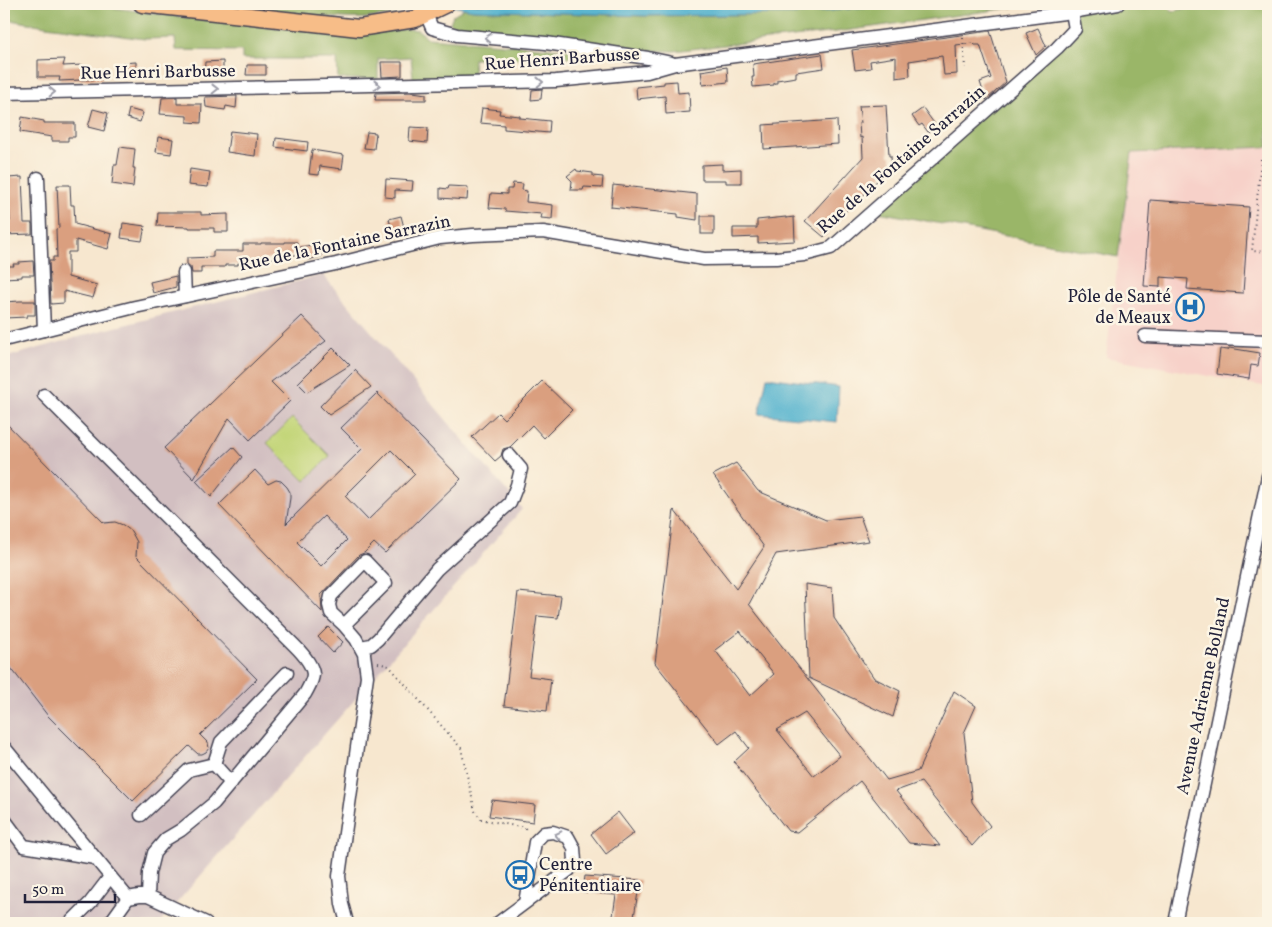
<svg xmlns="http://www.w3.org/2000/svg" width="1272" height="927" font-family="Vollkorn,serif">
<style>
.built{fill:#f7d1c9}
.industrial{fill:#d2bfc1}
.green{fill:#c3d578;stroke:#727c5a}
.forest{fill:#9ab668;stroke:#5e6c52}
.water{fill:#4eb0cd;stroke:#386984}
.building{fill:#da9f7f;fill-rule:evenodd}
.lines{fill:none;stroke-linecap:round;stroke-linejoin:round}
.minor-casing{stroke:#424051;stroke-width:15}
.major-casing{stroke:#424051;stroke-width:19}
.path{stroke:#424051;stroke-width:2;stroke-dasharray:1 4;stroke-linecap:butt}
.minor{stroke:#fff;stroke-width:12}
.major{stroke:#f7bd88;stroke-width:16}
.oneway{stroke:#9c9ca7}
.labels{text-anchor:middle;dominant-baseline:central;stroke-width:5;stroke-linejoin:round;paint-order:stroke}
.street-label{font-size:18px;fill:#22223b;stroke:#fcf5e5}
.poi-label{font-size:18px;fill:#22223b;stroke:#fcf5e5;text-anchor:end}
</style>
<rect width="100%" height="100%" fill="#fcf5e5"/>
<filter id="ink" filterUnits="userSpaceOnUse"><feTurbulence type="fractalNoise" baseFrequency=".02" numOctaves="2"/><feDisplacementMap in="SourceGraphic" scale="10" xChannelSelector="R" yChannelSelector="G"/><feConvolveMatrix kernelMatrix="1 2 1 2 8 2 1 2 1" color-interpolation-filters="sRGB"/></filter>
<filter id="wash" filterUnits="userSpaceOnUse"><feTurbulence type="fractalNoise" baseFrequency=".0096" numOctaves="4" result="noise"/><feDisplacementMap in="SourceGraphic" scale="20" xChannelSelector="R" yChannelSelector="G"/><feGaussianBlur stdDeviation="1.12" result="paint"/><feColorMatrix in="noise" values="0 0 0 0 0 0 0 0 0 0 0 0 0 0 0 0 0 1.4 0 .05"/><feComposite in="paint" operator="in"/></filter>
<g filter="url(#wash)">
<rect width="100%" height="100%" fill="#f7e7cf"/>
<polygon class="built" points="1268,147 1268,387 1106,357 1132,153"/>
<polygon class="industrial" points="323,275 522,509 159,923 4,923 4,358 96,332"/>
<polygon class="green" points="292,418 330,456 305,481 267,443"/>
<g class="forest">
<polygon points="4,4 84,4 197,19 292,29 353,34 408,29 418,30 428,38 540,47 615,56 474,59 473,77 413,78 411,57 378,59 378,79 338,79 337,59 242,59 242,51 176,50 175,38 145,39 46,26 4,19"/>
<path d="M 222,4 L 422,4 C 379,24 339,19 294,13 C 270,10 246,7 222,4 Z"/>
<polygon points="893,4 1038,4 844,31 674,51 628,50 456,29 450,23 453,15 465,8 473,10 645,16 803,14"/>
<polygon points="1118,4 1167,4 1172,12 1199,4 1268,4 1268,147 1132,153 1118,257 873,211 1075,29 1072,12"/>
</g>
<g class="water">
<polygon points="442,4 893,4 803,14 645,16 473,10"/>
<polygon points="767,377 839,387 837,422 759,414"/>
</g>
<g id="blocks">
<g class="building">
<polygon points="1038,28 1046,46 1036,55 1026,33"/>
<polygon points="990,31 1006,82 986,100 980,82 991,78 980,45 975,45 973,43 956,45 957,74 944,75 942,56 909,61 910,76 896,78 896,57 870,61 871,68 855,70 852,50"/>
<polygon points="822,54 824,68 796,72 796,77 777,80 777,83 774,83 774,85 753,87 752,77 754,77 753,64"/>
<polygon points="65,59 63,66 83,65 84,71 102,71 102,79 59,81 60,77 38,77 38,60"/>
<polygon points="223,61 223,76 204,77 205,62"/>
<polygon points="136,62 136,76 123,76 122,63"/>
<polygon points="381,62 402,62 402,76 382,77"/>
<polygon points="247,65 266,65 266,75 246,75"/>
<polygon points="727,67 728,82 703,85 701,71"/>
<polygon points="677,81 678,93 689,92 690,112 666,114 665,96 637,99 636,87 664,84 664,82"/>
<polygon points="542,89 541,99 531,100 532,90"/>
<polygon points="413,92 426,94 426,100 375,100 376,93"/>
<polygon points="237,96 236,108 226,106 225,110 206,107 205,97"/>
<polygon points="177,97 177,104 202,104 201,123 187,122 187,116 160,114 162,98"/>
<polygon points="886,105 889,156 891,156 892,173 887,170 859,200 857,198 824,237 805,221 863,157 862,137 860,138 859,123 861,123 859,106"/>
<polygon points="482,108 500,110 499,114 520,116 520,118 550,121 549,133 504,129 504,125 480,123"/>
<polygon points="923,108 936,126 928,132 922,124 919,126 912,116"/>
<polygon points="93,109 108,113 104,131 88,127"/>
<polygon points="129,109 143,113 140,122 127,118"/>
<polygon points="22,117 44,121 44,123 75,123 75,137 68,137 68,141 52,141 52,137 20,132"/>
<polygon points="837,120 838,144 764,149 763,125"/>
<polygon points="410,127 428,128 427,143 409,141"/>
<polygon points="230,131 257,134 255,156 227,152"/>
<polygon points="367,132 376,133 374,149 364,148"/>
<polygon points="158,137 173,139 171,154 156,152"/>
<polygon points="276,138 308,142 307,151 275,147"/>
<polygon points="120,147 135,149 133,168 135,168 133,187 112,184 114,165 117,165"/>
<polygon points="312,150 344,155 342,169 320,166 319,175 309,174"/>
<polygon points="722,164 722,170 741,169 741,183 726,183 726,180 702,180 702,165"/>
<polygon points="190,169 210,172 208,187 188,185"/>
<polygon points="576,169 577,171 593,173 593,176 603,177 602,188 584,187 583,190 571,190 572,181 567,176"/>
<polygon points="22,177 24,223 32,223 32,234 4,235 4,221 10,221 8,178"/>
<polygon points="386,179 413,181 412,191 395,190 395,198 385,197"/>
<polygon points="513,183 523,184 522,190 527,191 526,202 553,205 552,219 541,218 542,214 505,211 505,209 489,208 491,193 507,194 507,189 512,189"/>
<polygon points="57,185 70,185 71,205 74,205 75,224 112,234 108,249 76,240 76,252 68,252 68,277 97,285 93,298 64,291 64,303 51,304 49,261 53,261 53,257 57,257 56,229 59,228"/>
<polygon points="613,185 697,194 697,220 678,217 678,214 611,207"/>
<polygon points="449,186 468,187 467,200 440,198 440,188 448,189"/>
<polygon points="1150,200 1249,207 1243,293 1187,289 1188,279 1160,277 1160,287 1144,286"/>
<polygon points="158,212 201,212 201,215 228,214 228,232 214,232 214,228 189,228 189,227 157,226"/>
<polygon points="401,216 406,235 394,238 389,219"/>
<rect x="701" y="216" width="13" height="18"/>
<polygon points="786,217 786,218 794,217 795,241 758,243 758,237 733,238 733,228 757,228 757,220"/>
<polygon points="123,223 145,226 142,241 121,238"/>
<polygon points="285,242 297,242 297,248 320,243 322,256 308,260 307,255 290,255 290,258 268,258 268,259 261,259 261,261 250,261 250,263 238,263 238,265 225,265 225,267 201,267 201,273 192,273 191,267 187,264 187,258 213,257 213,251 243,251 243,244 261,244 261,243 285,243"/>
<polygon points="33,261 34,275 22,275 22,277 4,278 4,266 14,266 13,264 19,264 19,262"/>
<polygon points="176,276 176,287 153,293 150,282"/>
<polygon points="20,301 35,301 35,315 27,315 27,317 4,318 4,302"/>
<polygon points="302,316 326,341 271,382 290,401 250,440 229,418 194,479 164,448"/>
<polygon points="333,348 350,365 307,392 298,383"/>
<polygon points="1229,348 1260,353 1258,366 1251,365 1249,379 1217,374 1220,349 1228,350"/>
<polygon points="355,370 371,387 329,415 320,406"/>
<polygon points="542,381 572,410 544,438 532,425 510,447 503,449 501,456 495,461 472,437 498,413 504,419"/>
<path d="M 377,393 L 461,479 L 385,553 L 374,543 L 364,553 L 359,555 L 321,595 L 322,612 L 219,505 L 255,470 L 268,484 L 276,480 L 281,481 L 287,487 L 290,492 L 290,498 L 286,524 L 362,449 L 341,428 ZM 391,450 L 415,474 L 368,520 L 345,496 ZM 324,516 L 347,540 L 321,566 L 297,542 Z"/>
<polygon points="4,421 104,523 115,522 123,525 131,531 137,542 136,556 257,679 200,735 208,743 209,748 206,752 202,754 198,754 189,746 133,801 48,716 4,659"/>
<polygon points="233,447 242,457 211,497 196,481"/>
<path d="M 736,463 L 758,491 L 826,520 L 860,516 L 869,541 L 776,554 L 749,604 L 887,780 L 918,771 L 954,691 L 976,706 L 964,733 L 972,802 L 990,826 L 972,846 L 921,782 L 896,791 L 940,846 L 909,843 L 860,781 L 797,832 L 788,831 L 734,762 L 749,748 L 736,731 L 719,744 L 655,663 L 674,510 L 736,589 L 764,547 L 713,475 ZM 740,631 L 774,674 L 750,696 L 715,650 ZM 805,713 L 840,756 L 814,776 L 777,730 Z"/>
<polygon points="805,584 832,588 834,618 874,678 900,691 893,717 809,678"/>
<polygon points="518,592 561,596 558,618 537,616 529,676 551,679 547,711 504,706"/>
<polygon points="328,627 343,642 333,653 318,637"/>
<polygon points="492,800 535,805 533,822 489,816"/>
<polygon points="618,812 634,833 606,854 591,834"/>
<polygon points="585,876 640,880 633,923 612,923 616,895 583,892"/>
</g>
</g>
</g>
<g filter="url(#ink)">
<use href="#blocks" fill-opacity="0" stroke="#424051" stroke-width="1"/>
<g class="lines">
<defs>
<g id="minor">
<polyline points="426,14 432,28 457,35 546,43 648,58 672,63"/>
<polyline points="4,93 556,81 647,72 675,64 1072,12 1118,4"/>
<polyline points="38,178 44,330"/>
<polyline points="184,272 185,296"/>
<polyline points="1145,336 1268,341"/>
<polyline points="4,340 135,307 336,264 440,238 473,235 543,232 704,259 776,258 804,255 831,248 960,134 1057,48 1075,29 1072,12"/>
<path d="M 44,395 L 295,646 C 302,653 312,664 313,674 C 313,681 308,688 305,694 L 214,803 L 181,830 L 166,839 L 154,853 L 149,873 L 148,896"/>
<polyline points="344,625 386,583 365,561 331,596 329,605 331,613 344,625 356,639 364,654 367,676 339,876 342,904 347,923"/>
<polyline points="361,647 371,645 378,639 437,569 510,503 517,485 521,469 509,455"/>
<polyline points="4,747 128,898"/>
<polyline points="214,764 221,742 287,673"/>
<polyline points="141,815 189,770 214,764 231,783"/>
<polyline points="4,819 24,846 95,858"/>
<polyline points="70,923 90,903 110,877"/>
<polyline points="110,923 128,898 139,896 148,896 206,923"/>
<polyline points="498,923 569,870 575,861 574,848 568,837 553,832 544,833 535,842 525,903"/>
<polyline points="1175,923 1268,476"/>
</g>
<polyline id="major" points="142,4 359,28 415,19 446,4"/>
</defs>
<use href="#minor" class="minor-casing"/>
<use href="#major" class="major-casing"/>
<g class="path">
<polyline points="963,38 965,68"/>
<polyline points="1261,159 1252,251 1268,252"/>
<polyline points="378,663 389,666 461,748 475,811 481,819 525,828 528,832"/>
</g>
<use href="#minor" class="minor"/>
<use href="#major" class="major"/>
</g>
<defs><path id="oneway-chevron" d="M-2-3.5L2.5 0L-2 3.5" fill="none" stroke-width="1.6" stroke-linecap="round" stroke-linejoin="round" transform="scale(1.25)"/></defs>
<g class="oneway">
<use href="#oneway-chevron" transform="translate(488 38) rotate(-175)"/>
<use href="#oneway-chevron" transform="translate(540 82) rotate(-1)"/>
<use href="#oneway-chevron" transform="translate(377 85) rotate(-1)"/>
<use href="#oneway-chevron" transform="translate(215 89) rotate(-1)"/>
<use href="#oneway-chevron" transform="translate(52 92) rotate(-1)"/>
<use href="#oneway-chevron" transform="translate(558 835) rotate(-167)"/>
</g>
</g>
<defs>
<symbol id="hospital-ring" viewBox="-11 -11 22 22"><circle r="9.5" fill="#fcf5e5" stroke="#1f6fb2" stroke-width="1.5"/><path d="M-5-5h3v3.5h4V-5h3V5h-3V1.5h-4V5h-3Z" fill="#1f6fb2"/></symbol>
<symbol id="bus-ring" viewBox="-11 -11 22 22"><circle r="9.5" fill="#fcf5e5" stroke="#1f6fb2" stroke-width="1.5"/><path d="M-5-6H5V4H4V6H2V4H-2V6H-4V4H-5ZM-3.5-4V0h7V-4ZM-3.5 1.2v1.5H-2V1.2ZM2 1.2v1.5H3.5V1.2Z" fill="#1f6fb2"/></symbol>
</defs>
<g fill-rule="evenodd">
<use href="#hospital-ring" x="1174" y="291" width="32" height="32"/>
<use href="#bus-ring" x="504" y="859" width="32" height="32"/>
</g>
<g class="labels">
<g class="street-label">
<text transform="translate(562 60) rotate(-4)">Rue Henri Barbusse</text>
<text transform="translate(158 73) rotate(-1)">Rue Henri Barbusse</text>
<text transform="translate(902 160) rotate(-41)">Rue de la Fontaine Sarrazin</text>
<text transform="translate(345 244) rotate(-12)">Rue de la Fontaine Sarrazin</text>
<text transform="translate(1204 696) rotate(-78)">Avenue Adrienne Bolland</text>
</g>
<g class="poi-label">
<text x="1171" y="297">Pôle de Santé<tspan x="1171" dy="21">de Meaux</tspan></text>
<text x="539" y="865" text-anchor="start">Centre<tspan x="539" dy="21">Pénitentiaire</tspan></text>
</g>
</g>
<rect width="1272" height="927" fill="none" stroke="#fcf5e5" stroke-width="20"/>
<path d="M25 894v8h90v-8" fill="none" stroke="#22223b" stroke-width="2.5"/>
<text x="32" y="894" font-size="15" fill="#22223b" stroke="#fcf5e5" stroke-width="4" paint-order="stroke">50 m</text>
</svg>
